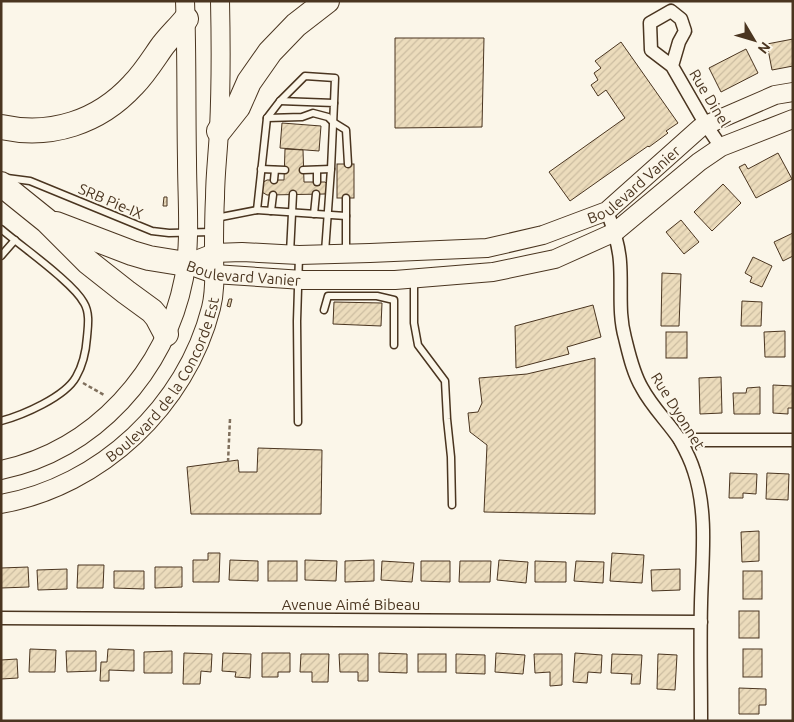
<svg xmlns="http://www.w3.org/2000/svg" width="794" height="722" font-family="Ubuntu,sans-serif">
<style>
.building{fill:url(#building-hatch);stroke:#4a3520}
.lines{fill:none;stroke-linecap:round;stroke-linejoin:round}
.lane-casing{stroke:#4a3520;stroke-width:9}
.street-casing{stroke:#4a3520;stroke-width:15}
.secondary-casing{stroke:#4a3520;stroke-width:20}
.highway-casing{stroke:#4a3520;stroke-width:26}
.path{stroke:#7f6f5c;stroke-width:2.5;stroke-dasharray:4 2.5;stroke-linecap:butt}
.lane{stroke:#fbf6e9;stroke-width:6}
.street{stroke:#fbf6e9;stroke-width:12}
.secondary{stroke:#fbf6e9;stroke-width:18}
.highway{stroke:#fbf6e9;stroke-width:24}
.labels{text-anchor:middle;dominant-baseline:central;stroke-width:4;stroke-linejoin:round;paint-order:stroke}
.street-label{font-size:15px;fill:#4a3520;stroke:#fbf6e9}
</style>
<defs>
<pattern id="building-hatch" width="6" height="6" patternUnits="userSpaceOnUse" patternTransform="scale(1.25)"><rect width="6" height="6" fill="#ecdcbc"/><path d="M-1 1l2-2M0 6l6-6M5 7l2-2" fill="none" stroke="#ccbda1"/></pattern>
</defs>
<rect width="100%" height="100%" fill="#fbf6e9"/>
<g class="building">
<polygon points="395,38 484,38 482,127 395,128"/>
<polygon points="793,39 793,66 772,70 767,44"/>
<polygon points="621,42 678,123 666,131 668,133 649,147 648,146 570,201 549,172 625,118 606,90 598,96 591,85 598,80 594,73 601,68 595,61"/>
<polygon points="746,49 758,73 721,92 709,68"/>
<polygon points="282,123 321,126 319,151 280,148"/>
<polygon points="285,149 303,150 304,182 325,182 327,184 328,189 325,194 267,195 260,191 260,184 267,180 284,180"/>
<polygon points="778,153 792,179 756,198 739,167 745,164 748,169"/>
<rect x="337" y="164" width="17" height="34"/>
<polygon points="723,184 741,203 712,231 694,212"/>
<polygon points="164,197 167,197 167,206 163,206"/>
<polygon points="681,220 699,242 684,254 666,232"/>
<polygon points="793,233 793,256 783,261 774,242"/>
<polygon points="753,257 772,266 762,287 750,282 752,277 745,273"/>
<polygon points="662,273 681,274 679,326 661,326"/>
<polygon points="229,299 232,299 230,307 227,306"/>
<polygon points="742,301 762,302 761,326 741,326"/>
<polygon points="334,302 382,303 381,326 333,324"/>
<polygon points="593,305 601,337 567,347 569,354 516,368 515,326"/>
<polygon points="785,331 785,357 765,357 764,332"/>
<rect x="666" y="332" width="21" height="26"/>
<polygon points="595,358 595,514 484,512 487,445 470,432 468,413 478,412 482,403 479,378 527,374"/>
<polygon points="721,377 722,413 700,414 699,378"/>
<polygon points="773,385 793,386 793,408 788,408 788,414 773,413"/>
<polygon points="760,387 760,414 734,414 733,393 746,393 747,388"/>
<polygon points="258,448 322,450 321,514 191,514 187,467 238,460 239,472 257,472"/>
<polygon points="730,473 757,474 756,494 743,493 743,498 729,498"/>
<polygon points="767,473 789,474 788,500 766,499"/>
<polygon points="759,531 759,561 742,562 741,532"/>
<polygon points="208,553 220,553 219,582 193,582 193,560 208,560"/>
<polygon points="612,553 644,555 642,583 610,581"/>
<polygon points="230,560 258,561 258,581 229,580"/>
<polygon points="305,560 337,561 336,581 305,580"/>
<polygon points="374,560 374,581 345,582 345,561"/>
<polygon points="499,560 528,562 526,583 497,580"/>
<rect x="268" y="561" width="29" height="20"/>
<polygon points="382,561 414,563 412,582 381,580"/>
<polygon points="421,561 450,561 450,582 421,581"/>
<polygon points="460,561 491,561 490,582 459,582"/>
<polygon points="535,561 566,562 566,582 535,582"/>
<polygon points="576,561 604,562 603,583 574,581"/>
<polygon points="78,565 104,565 103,588 77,588"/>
<polygon points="28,567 29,587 1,588 1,568"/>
<polygon points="155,567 182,567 182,587 155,588"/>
<polygon points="67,569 67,589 38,590 37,570"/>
<polygon points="680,569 680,590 652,591 651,570"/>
<polygon points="114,571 144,571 144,589 114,588"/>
<rect x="743" y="571" width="19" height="28"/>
<rect x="739" y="611" width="20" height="27"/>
<polygon points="30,649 56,650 55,672 29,672"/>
<polygon points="108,649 134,650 134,671 109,670 109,681 100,681 101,662 107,662"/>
<rect x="743" y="649" width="19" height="28"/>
<polygon points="66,651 96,651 96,671 67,672"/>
<polygon points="172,651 172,673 144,673 144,652"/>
<polygon points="184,653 212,654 211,672 201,671 200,684 183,684"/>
<polygon points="223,653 251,654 250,678 235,677 236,672 222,671"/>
<polygon points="262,653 290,653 290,672 278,672 278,677 262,677"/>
<polygon points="379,653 407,654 407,673 379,672"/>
<polygon points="496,653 525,655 523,674 495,672"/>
<polygon points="575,653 602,655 601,673 588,672 587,683 573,682"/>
<polygon points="301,654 329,654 328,682 312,682 312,672 300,672"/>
<polygon points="339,654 368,654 368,681 358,681 358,672 340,672"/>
<rect x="418" y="654" width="28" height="18"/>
<polygon points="456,654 485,655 485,674 456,673"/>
<polygon points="534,654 562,654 562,685 550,686 550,672 535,673"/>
<polygon points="612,654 642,655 640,684 631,684 632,674 611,673"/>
<polygon points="658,654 677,655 675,690 657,689"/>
<polygon points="17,659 18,678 1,679 1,660"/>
<polygon points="739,688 766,689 766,705 759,705 759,714 739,714"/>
</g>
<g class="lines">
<defs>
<g id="lane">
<polyline points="280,101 334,103 331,169 325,252"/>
<polyline points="334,103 335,78 305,76 280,101 267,118 257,210 346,216"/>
<polyline points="267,118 302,117 313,113 328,117 333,122 346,130 348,164"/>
<polyline points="261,169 285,170"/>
<polyline points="303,170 331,169"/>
<polyline points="7,178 30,181 152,231 169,233 212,232"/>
<polyline points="274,180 275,170"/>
<polyline points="317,182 317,170"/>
<polyline points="346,198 346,252"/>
<polyline points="271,211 273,195"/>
<polyline points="314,214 316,194"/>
<polyline points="216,218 257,210"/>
<path d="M 1,229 C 20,245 40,259 58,275 C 67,283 78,292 84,303 C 90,313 88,326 87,337 C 86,351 83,365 76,377 C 65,397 23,415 1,421"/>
<polyline points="290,253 293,194"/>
<polyline points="1,256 15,240"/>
<polyline points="414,280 414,323 418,345 445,381 447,419 451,457 452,505"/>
<polyline points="324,310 328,296 377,296 394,300 394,345"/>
<polyline points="298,422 297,321 299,256"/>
</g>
<g id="street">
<polyline points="672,66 679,42 685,31 681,19 671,11 650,23 651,50 672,66 706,125 721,147"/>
<path d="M 607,211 C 613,227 619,245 620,262 C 622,288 618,313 625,338 C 629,354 633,373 642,388 C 652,407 668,422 680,440 C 685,449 691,461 694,471 C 708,513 702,560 701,603 C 700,642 701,682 701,721"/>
<polyline points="680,440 793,440"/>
<polyline points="1,618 701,622"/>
</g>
<g id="secondary">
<path id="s1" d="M 186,264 L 214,253 L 242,252 L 299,255 L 370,253 L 487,248 L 543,235 L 607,211 L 700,128 L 706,125 L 775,95 L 793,92"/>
<path id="s2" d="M 186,264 L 214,274 L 303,280 L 395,280 L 493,272 L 555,259 L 615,232 L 699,162 L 721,147 L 793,119"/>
<path d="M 1,470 C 95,450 166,371 184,278 C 191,241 187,198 187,160 C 186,107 187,54 185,1"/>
<path id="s3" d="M 1,504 C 101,486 186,406 211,308 C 216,289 214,270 214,251 C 214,233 214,216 215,198 C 215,175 218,153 219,130 C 221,87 221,44 220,1"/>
</g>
<g id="highway">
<path d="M 1,127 C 51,138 99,122 133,85 C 144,74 152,61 161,48 C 168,38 178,29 186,19"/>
<polyline points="219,131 238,107 249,82 270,52 296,25 327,1"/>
<polyline points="1,184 47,221 88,262 126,292 152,311 157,317 166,334"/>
<polyline points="56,224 132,253 149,258 186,264"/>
</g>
</defs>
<use href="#lane" class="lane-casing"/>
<use href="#street" class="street-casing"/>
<use href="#secondary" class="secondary-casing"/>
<use href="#highway" class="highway-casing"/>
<g class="path">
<polyline points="83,383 104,395"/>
<polyline points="228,462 230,419"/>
</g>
<use href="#lane" class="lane"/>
<use href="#street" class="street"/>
<use href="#secondary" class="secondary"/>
<use href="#highway" class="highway"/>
</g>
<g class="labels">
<g class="street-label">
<text transform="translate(710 98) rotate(59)">Rue Dinel</text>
<text stroke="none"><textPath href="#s1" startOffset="466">Boulevard Vanier</textPath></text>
<text transform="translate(111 201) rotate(23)">SRB Pie-IX</text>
<text stroke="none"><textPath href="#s2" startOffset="59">Boulevard Vanier</textPath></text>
<text stroke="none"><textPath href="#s3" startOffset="215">Boulevard de la Concorde Est</textPath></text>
<text transform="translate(678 411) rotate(58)">Rue Dyonnet</text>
<text x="351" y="604">Avenue Aimé Bibeau</text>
</g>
</g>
<rect width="794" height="722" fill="none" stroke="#4a3520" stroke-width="5"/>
<g transform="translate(754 40) rotate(128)" stroke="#fbf6e9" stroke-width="4" paint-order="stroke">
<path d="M0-4L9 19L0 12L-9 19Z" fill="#4a3520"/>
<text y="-8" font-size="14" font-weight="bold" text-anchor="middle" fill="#4a3520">N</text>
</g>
</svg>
